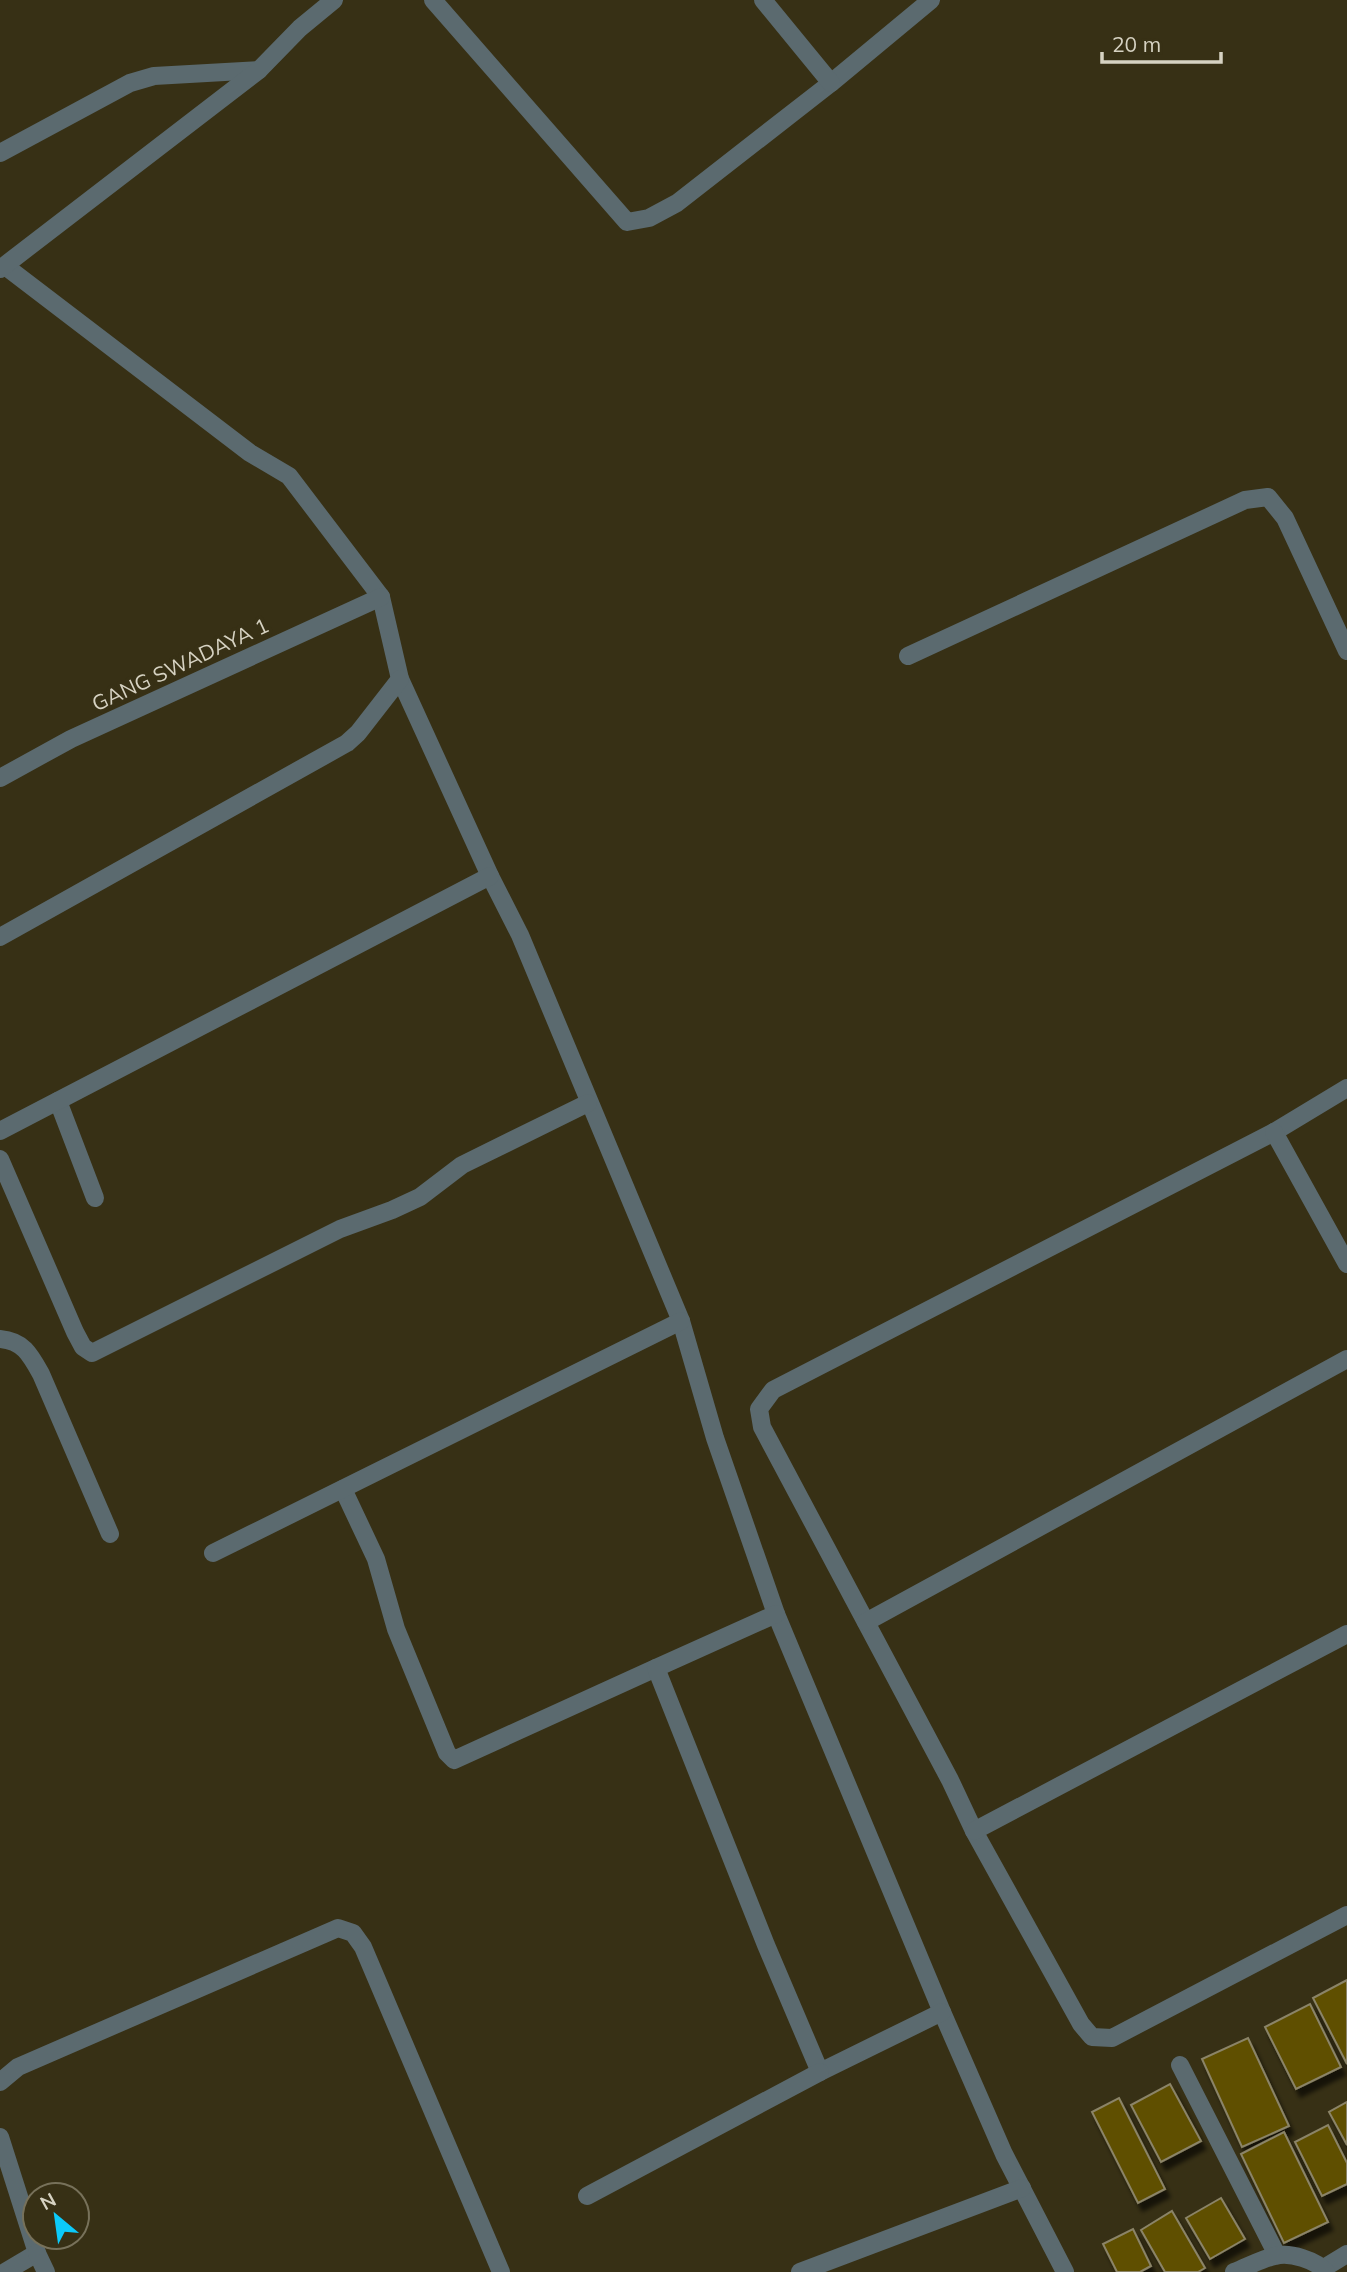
<svg xmlns="http://www.w3.org/2000/svg" width="1347" height="2272" font-family="Mulish,sans-serif">
<style>
.building{fill:#5f4f00;stroke:#8b8467;stroke-width:2;filter:url(#shadow)}
.lines{fill:none;stroke-linecap:round;stroke-linejoin:round}
.minor{stroke:#5b6a6f;stroke-width:18}
.labels{text-anchor:middle;dominant-baseline:central;stroke-width:7;stroke-linejoin:round;paint-order:stroke}
.street-label{font-size:21px;fill:#d6d2c2;stroke:#373015}
</style>
<defs>
<filter id="shadow"><feDropShadow dx="4.5" dy="8" stdDeviation="2" flood-color="#0009"/></filter>
</defs>
<rect width="100%" height="100%" fill="#373015"/>
<g class="building">
<polygon points="1347,1980 1347,2064 1313,1998"/>
<polygon points="1310,2004 1341,2067 1296,2089 1265,2027"/>
<polygon points="1248,2038 1289,2126 1242,2147 1202,2059"/>
<polygon points="1170,2084 1201,2141 1161,2162 1131,2105"/>
<polygon points="1119,2098 1165,2189 1138,2203 1092,2112"/>
<polygon points="1347,2102 1347,2145 1329,2112"/>
<polygon points="1328,2125 1347,2163 1347,2184 1322,2196 1295,2142"/>
<polygon points="1284,2132 1328,2222 1284,2243 1241,2154"/>
<polygon points="1221,2198 1245,2239 1210,2259 1186,2218"/>
<polygon points="1172,2211 1205,2268 1198,2272 1165,2272 1141,2230"/>
<polygon points="1133,2229 1151,2266 1140,2272 1117,2272 1103,2244"/>
</g>
<g class="lines">
<g class="minor">
<polyline points="433,0 627,222 649,218 677,203 831,83 931,0"/>
<polyline points="763,0 831,83"/>
<polyline points="0,153 130,83 154,76 259,70"/>
<polyline points="5,266 250,453 289,476 381,597 400,679 490,876 520,935 681,1321 715,1438 776,1614 942,2012 1004,2154 1065,2272"/>
<polyline points="0,269 259,70 300,28 334,0"/>
<polyline points="908,656 1245,500 1268,497 1285,518 1347,651"/>
<polyline points="0,778 71,739 381,597"/>
<polyline points="0,937 347,743 358,733 400,679"/>
<polyline points="1347,1088 1274,1132 773,1390 759,1409 762,1427 950,1780 974,1831 1081,2024 1092,2037 1112,2038 1347,1915"/>
<polyline points="58,1101 95,1198"/>
<polyline points="0,1131 490,876"/>
<polyline points="1274,1132 1347,1264"/>
<polyline points="0,1159 75,1332 83,1347 92,1353 340,1229 392,1210 420,1197 462,1165 588,1103"/>
<path d="M 0,1339 C 23,1341 30,1354 41,1374 L 110,1534"/>
<polyline points="343,1489 376,1559 396,1629 447,1753 454,1760 656,1668"/>
<polyline points="213,1553 681,1321"/>
<polyline points="776,1614 656,1668 766,1945 820,2072 942,2012"/>
<polyline points="866,1622 1347,1359"/>
<polyline points="974,1831 1347,1634"/>
<polyline points="1180,2065 1277,2255"/>
<polyline points="0,2082 18,2067 338,1928 353,1933 363,1947 501,2272"/>
<polyline points="0,2137 37,2253 5,2272"/>
<polyline points="587,2196 820,2072"/>
<polyline points="37,2253 46,2272"/>
<polyline points="1324,2268 1347,2254"/>
<polyline points="800,2272 1022,2188"/>
<path d="M 1234,2272 C 1247,2267 1261,2259 1275,2256 C 1290,2252 1316,2260 1326,2272"/>
</g>
</g>
<g class="labels">
<g class="street-label">
<text transform="translate(180 664) rotate(-25)">GANG SWADAYA 1</text>
</g>
</g>
<g transform="translate(56 2216) rotate(331)"><circle r="33" fill="#373015" stroke="#77715a" stroke-width="2"/>
<path d="M0-5L12 26L0 18L-12 26Z" fill="#0ccafa"/>
<text y="-10" font-size="19" font-weight="bold" text-anchor="middle" fill="#d6d2c2">N</text>
</g>
<path d="M1102 52v10h119v-10" fill="none" stroke="#d6d2c2" stroke-width="3.5"/>
<text x="1112" y="52" font-size="21" fill="#d6d2c2" stroke="#373015" stroke-width="5" paint-order="stroke">20 m</text>
</svg>
